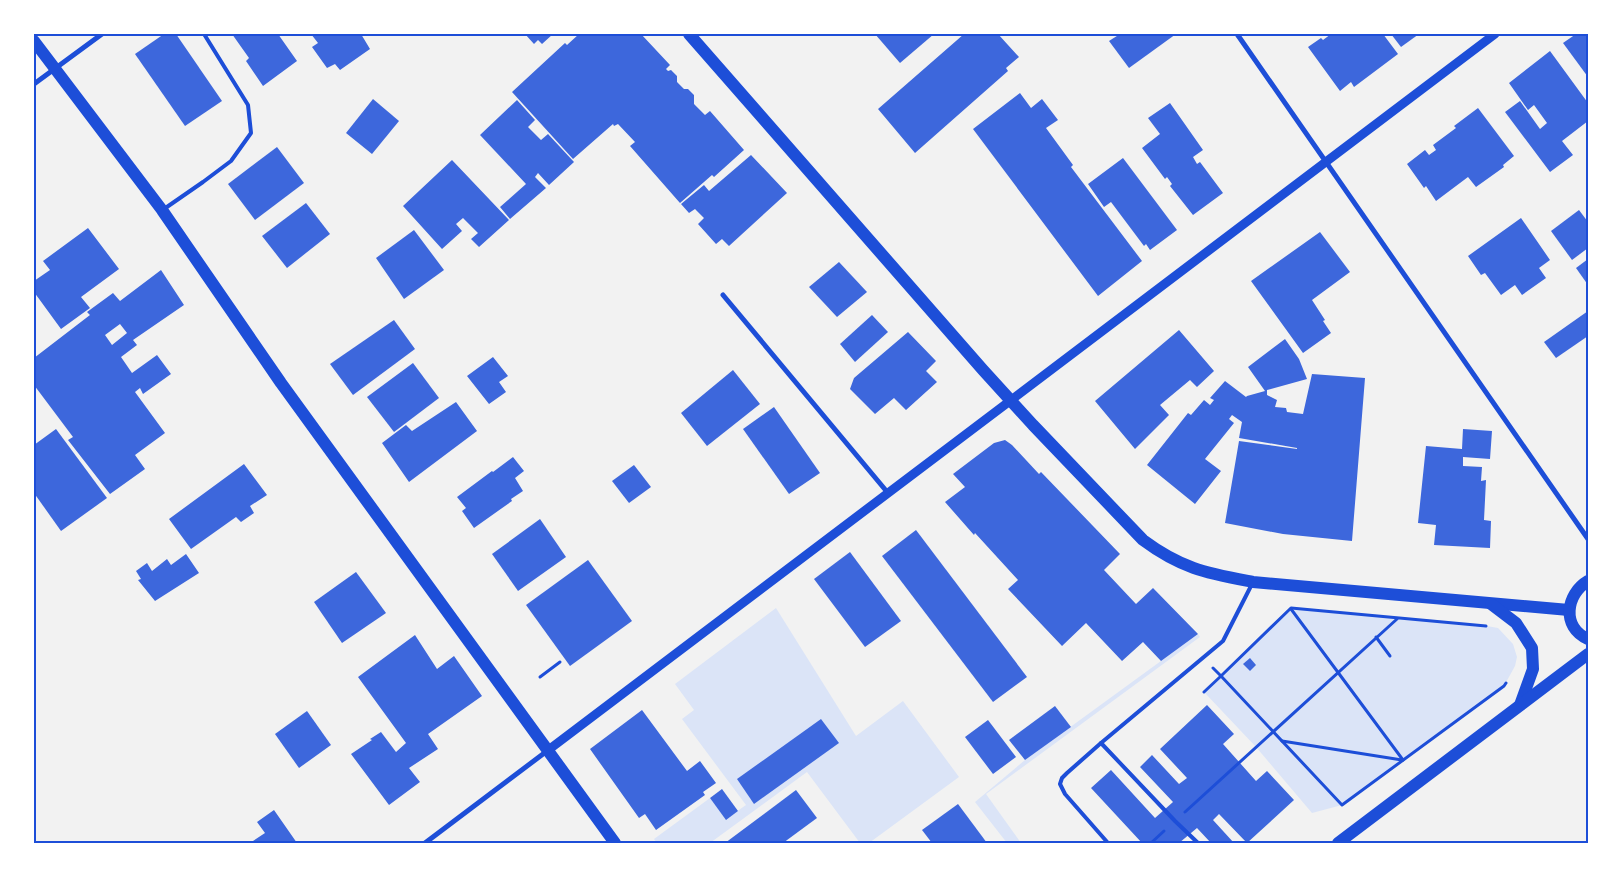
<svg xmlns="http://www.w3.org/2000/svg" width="1622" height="877" font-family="'Nunito Sans',sans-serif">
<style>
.green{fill:#dbe4f7}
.building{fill:#3d67dc;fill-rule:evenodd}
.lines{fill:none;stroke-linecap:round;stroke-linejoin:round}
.path{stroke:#1d4ed8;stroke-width:3}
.service{stroke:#1d4ed8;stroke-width:4}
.minor{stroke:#1d4ed8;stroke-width:5}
.tertiary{stroke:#1d4ed8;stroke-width:9}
.primary{stroke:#1d4ed8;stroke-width:12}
.neatline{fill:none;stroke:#1d4ed8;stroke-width:2}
</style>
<rect width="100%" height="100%" fill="#f2f2f2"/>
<g class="green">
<polygon points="776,608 856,736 903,701 959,777 869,843 860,843 807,772 710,843 657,843 654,839 710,798 726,819 746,805 682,719 694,710 675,684"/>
<polygon points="1291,608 1476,624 1498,628 1513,644 1517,657 1515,666 1504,686 1342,805 1312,813 1256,747 1204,692"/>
<polygon points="1198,634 1200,637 986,794 1021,843 1007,843 975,802 1025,760"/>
</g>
<g class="building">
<polygon points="164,34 176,34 222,101 185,126 135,54"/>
<polygon points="232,34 278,34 297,61 263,86 246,61 249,58"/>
<polygon points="311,34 361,34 370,49 340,70 335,64 327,68 312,47 318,43"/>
<polygon points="525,34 553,34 542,44 538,40 534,44"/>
<polygon points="579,34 641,34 670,65 666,69 668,71 671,70 677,76 677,82 684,89 688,89 694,95 694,104 705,115 710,111 744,150 714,177 712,175 680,203 630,146 635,142 618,124 614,126 613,124 573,159 512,92 565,43 567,45"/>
<polygon points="875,34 934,34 900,63"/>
<polygon points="964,34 998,34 1019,57 1006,68 1008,71 915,153 878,109"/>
<polygon points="1120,34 1176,34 1129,68 1109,41"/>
<polygon points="1331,34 1383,34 1398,54 1354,87 1351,82 1340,91 1308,47 1321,38 1323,40"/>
<polygon points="1391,34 1419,34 1401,47"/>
<polygon points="1576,34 1588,34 1588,77 1563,43"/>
<polygon points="1550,51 1588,103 1588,121 1562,141 1573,155 1550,172 1505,112 1520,101 1540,129 1547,123 1534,105 1528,110 1509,83"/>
<polygon points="1020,93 1031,108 1042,99 1058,120 1046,128 1073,165 1071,167 1142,261 1098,296 973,129"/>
<polygon points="373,99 399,121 372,154 346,133"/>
<polygon points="517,100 535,120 528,127 541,140 548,134 574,162 549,185 538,173 535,177 546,188 510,219 500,207 526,184 480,135"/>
<polygon points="1170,103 1203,150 1193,157 1197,164 1200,162 1223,193 1193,215 1170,186 1172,184 1167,177 1165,179 1142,148 1160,134 1148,118"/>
<polygon points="1478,108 1514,156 1503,165 1504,167 1476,187 1468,177 1436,201 1426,186 1424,188 1407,164 1425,150 1429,155 1436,150 1433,145 1456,128 1454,126"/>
<polygon points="277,147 304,183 255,220 228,184"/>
<polygon points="751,155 787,193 729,246 722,239 716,244 698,224 704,218 695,209 689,213 681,204 704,185 709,191"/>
<polygon points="1123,158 1177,230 1150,250 1146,244 1144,246 1111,202 1104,207 1088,184"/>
<polygon points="452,160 509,220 479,247 471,239 478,233 463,218 456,224 462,231 442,249 403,206"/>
<polygon points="306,203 330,234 287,268 262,236"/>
<polygon points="1579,210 1588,222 1588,248 1572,260 1551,231"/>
<polygon points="1521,218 1550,260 1539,268 1546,278 1522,295 1515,285 1501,295 1485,273 1481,275 1468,256"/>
<polygon points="88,228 119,269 81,297 90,308 61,329 34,292 34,281 50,270 43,261"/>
<polygon points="414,230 444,270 404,299 376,258"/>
<polygon points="1320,232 1350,272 1312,300 1325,320 1323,321 1331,333 1303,353 1251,281"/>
<polygon points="1588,259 1588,285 1576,268"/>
<polygon points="839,262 867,292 837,317 809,287"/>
<path d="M 161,270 L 184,305 L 133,340 L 137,345 L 121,357 L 132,373 L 157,355 L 171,374 L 143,394 L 140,388 L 135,392 L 165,433 L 135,455 L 145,469 L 110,494 L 68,440 L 73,437 L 34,385 L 34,358 L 90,315 L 87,312 L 113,293 L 120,301 ZM 120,324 L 127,333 L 112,345 L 105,335 Z"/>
<polygon points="1588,311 1588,336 1556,358 1544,342"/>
<polygon points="872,315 888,332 855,362 840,344"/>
<polygon points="394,320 415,349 353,395 330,364"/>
<polygon points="1179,330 1214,371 1197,387 1190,380 1160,405 1169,415 1135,449 1095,401"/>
<polygon points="908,332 936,361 926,371 937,382 906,410 894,398 875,414 850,389 854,378"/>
<polygon points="1285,339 1299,359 1307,379 1267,390 1267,395 1277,400 1275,407 1286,408 1287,412 1303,414 1312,374 1365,378 1352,541 1283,534 1225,523 1239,441 1297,449 1297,448 1239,438 1242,422 1232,415 1229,419 1234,423 1205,459 1221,471 1195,504 1147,465 1188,413 1191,415 1204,400 1210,405 1214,400 1210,398 1225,381 1246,397 1247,396 1265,391 1248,367"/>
<polygon points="493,357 508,376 499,382 506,392 489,404 467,376"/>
<polygon points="413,363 439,398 394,432 367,397"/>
<polygon points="733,370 760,404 707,446 681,413"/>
<polygon points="456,402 477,431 409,482 382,443 406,425 412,431"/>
<polygon points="774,407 820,473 789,494 743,429"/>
<polygon points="56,429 107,498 61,531 34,493 34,445"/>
<polygon points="1463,429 1492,431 1490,459 1463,457 1463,466 1482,467 1481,481 1486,480 1484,520 1491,521 1490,548 1434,545 1436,525 1418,523 1426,446 1462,449"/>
<polygon points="1005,440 1012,445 1039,474 1041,472 1120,554 1104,570 1136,604 1153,588 1198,634 1161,661 1143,642 1122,661 1086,623 1062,646 1008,589 1018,580 975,533 974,535 945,502 965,487 953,474 994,443"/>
<polygon points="513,457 524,471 515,478 523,491 511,499 512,501 474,528 462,511 466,508 457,497 492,471 493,472"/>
<polygon points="244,464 267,495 250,506 254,513 241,522 236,517 191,549 169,519"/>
<polygon points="634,465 651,487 629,503 612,481"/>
<polygon points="540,519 566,557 518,591 492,554"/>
<polygon points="916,530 1027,677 993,702 882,556"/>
<polygon points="850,552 901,621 865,647 814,579"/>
<polygon points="186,554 199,573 155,601 138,580 141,579 136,571 147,563 152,571 167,559 171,565"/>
<polygon points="588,560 632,621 570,666 526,605"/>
<polygon points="356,572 386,613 342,643 314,602"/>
<polygon points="415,635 437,669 454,656 482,696 428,734 438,749 409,768 420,782 389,805 351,754 372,740 370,739 381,732 396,752 406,743 358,677"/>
<polygon points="1250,658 1256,665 1250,671 1243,664"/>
<polygon points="1207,705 1234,734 1223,744 1256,781 1267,771 1294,800 1247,843 1219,814 1213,820 1234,843 1211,843 1197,828 1179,843 1142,843 1091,788 1111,770 1155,818 1173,802 1140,767 1152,755 1179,784 1187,778 1160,749"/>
<polygon points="1055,706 1071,727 1025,760 1009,740"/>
<polygon points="642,710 687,771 700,761 716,783 703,792 705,795 656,830 645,814 639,818 590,749"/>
<polygon points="307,711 331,745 299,768 275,734"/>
<polygon points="821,719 839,743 754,804 737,779"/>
<polygon points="988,720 1016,757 993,774 965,737"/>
<polygon points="722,789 738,811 726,820 710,798"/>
<polygon points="796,790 817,818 783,843 725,843"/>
<polygon points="958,804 987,843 932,843 922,830"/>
<polygon points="274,810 297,843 250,843 265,833 257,822"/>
</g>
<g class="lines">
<g class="path">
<polyline points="1291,609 1403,760"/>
<polyline points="1376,637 1390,656"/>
<polyline points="1213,668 1221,676 1291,608 1486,626"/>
<polyline points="540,677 560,662"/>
<polyline points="1204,692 1221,676 1342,805 1504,686 1506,683"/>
<polyline points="1282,741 1402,760"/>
<polyline points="1185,812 1397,619"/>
<polyline points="1151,843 1164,831"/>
</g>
<g class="service">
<polyline points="164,209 203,182 231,161 251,133 248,105 204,34"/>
<polyline points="1101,743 1067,773 1062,778 1060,784 1065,794 1108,843"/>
<polyline points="1198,843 1175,821 1101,743 1223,641 1252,584"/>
</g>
<g class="minor">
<polyline points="1237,34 1588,539"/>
<polyline points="34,84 102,34"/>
<polyline points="723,295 888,493"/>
<polyline points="425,843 547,751"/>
</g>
<polyline class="tertiary" points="547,751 1495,34"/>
<g class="primary">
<path d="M 689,34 L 983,370 L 1033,425 L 1143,540 C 1182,569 1207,573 1253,582 L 1569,610"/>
<polyline points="34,41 162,210 281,383 615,843"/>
<path d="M 1588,581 C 1566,594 1561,627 1588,639"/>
<polyline points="1491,604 1516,623 1532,648 1533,669 1520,705"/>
<polyline points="1338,843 1588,654"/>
</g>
</g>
<rect width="1622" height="877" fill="none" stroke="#ffffff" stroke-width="70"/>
<rect x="35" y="35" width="1552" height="807" class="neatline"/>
</svg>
